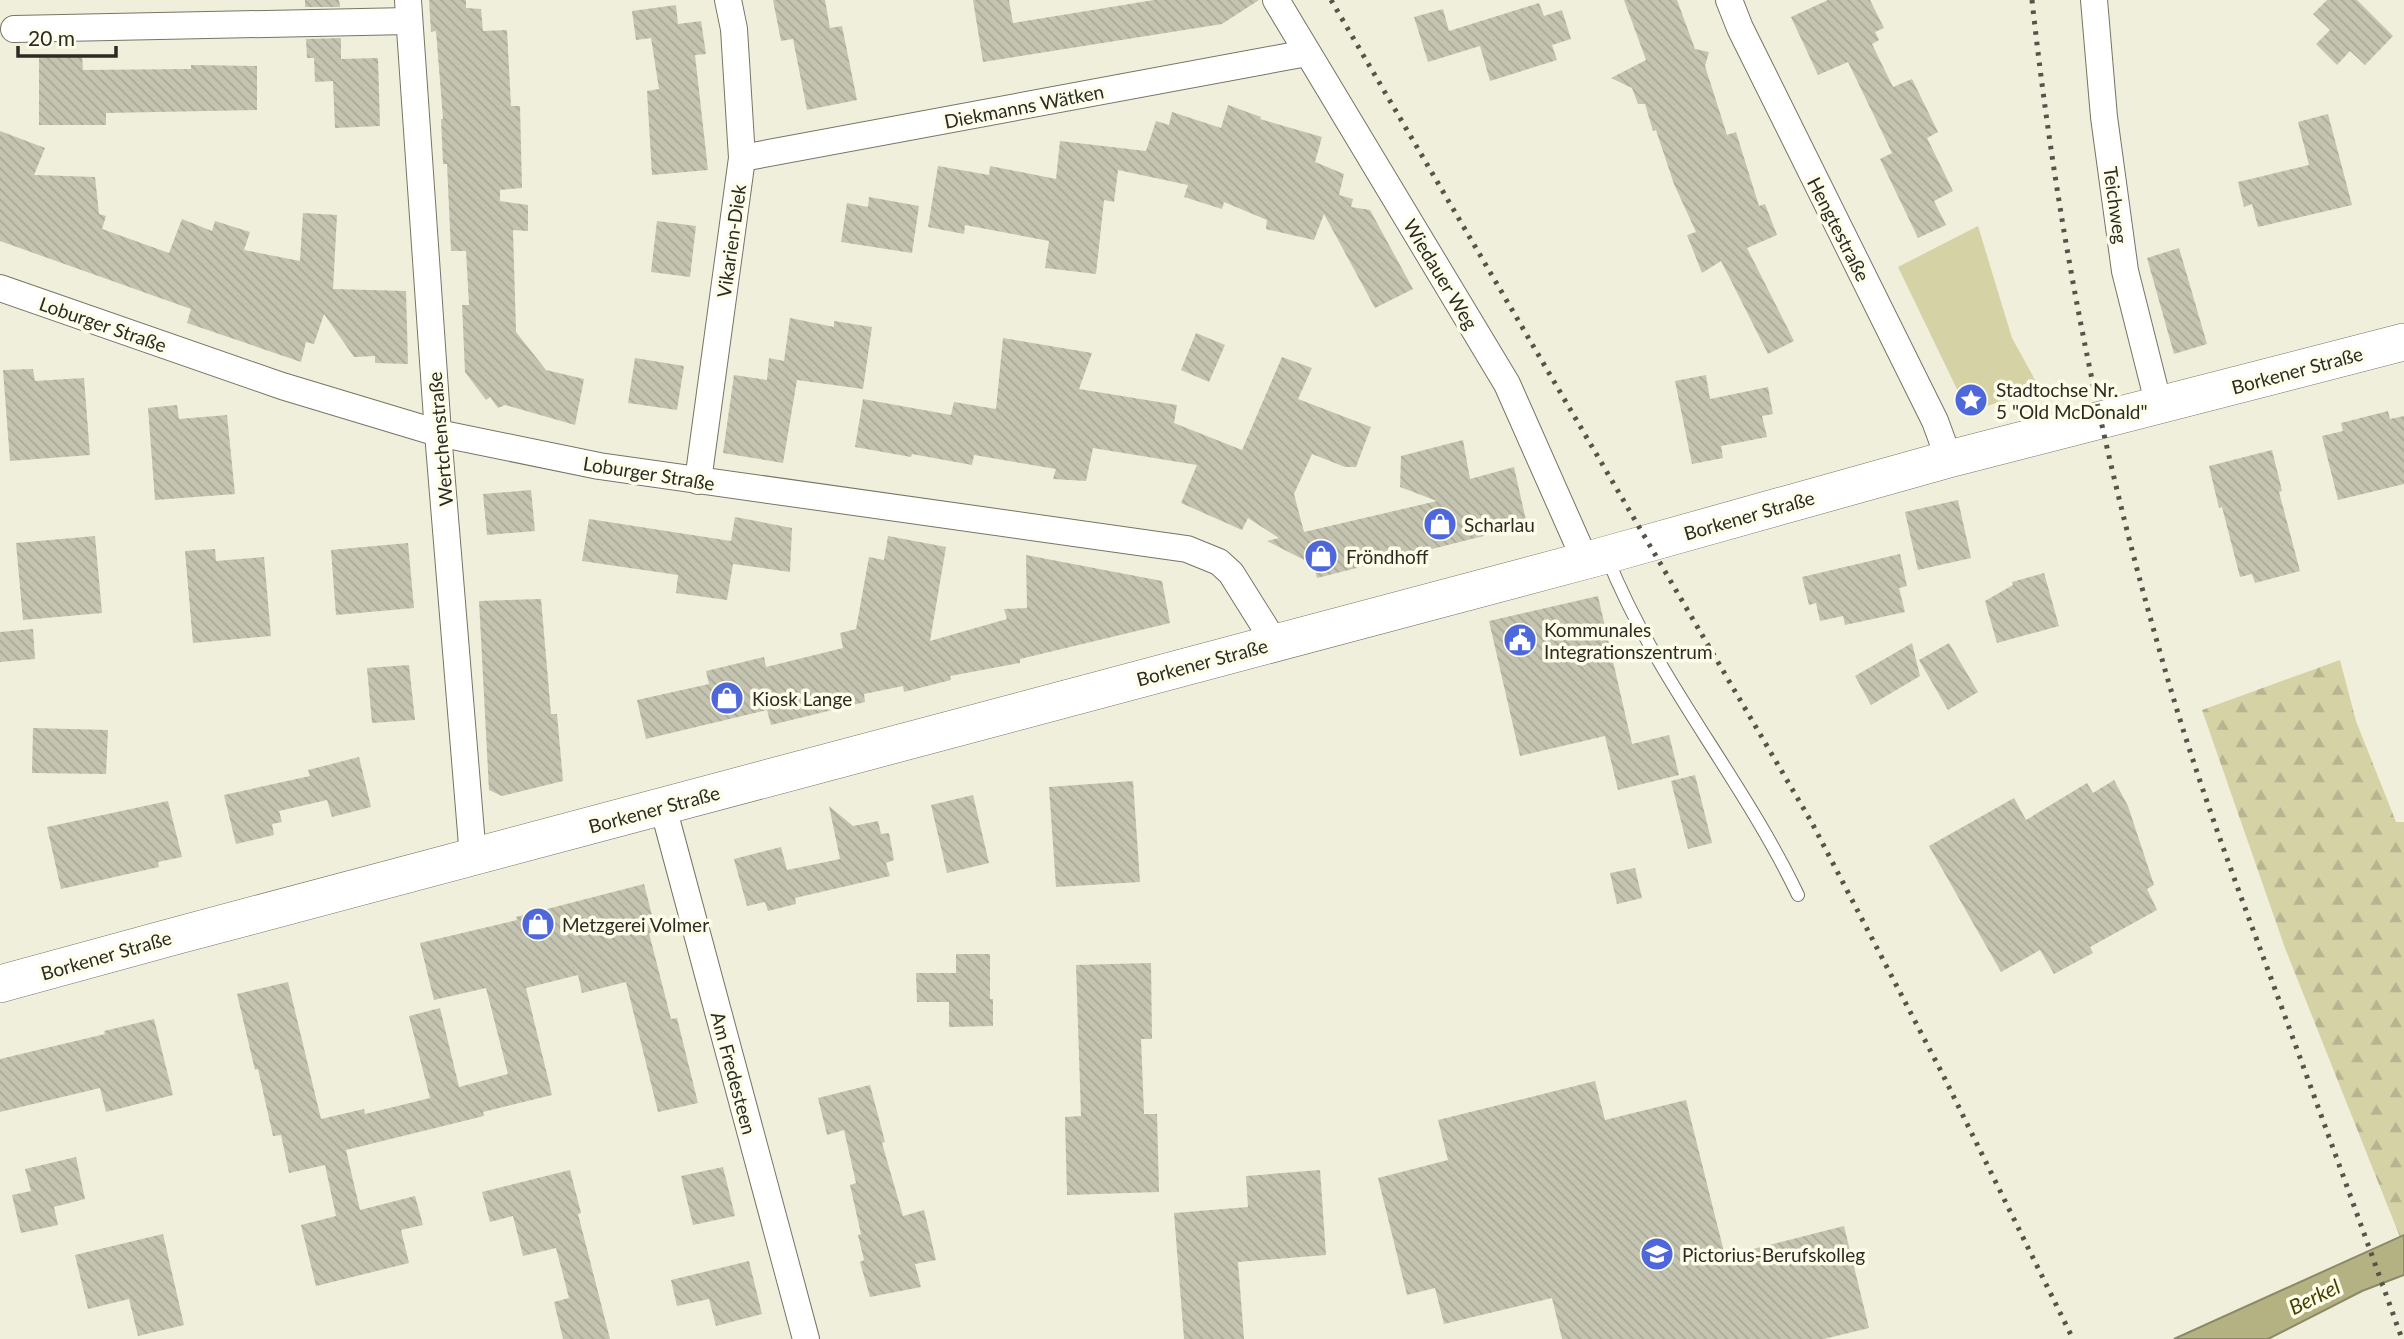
<svg xmlns="http://www.w3.org/2000/svg" width="2404" height="1339" font-family="Lato,sans-serif">
<style>
.green{fill:#d5d2a6}
.forest{fill:url(#forest-firs)}
.water{fill:#b4b182;stroke:#8b8966;stroke-width:2}
.building{fill:url(#building-back-hatch)}
.lines{fill:none;stroke-linecap:round;stroke-linejoin:round}
.lane-casing{stroke:#767564;stroke-width:14}
.street-casing{stroke:#767564;stroke-width:28}
.secondary-casing{stroke:#767564;stroke-width:38}
.lane{stroke:#fff;stroke-width:12}
.street{stroke:#fff;stroke-width:26}
.secondary{stroke:#fff;stroke-width:37}
.rail{stroke:#54544a;stroke-width:5;stroke-dasharray:3.5 7;stroke-linecap:butt}
.labels{text-anchor:middle;dominant-baseline:central;stroke-width:7;stroke-linejoin:round;paint-order:stroke}
.street-label{font-size:19px;fill:#2b2b23;stroke:#fdfde9}
.poi-label{font-size:19px;fill:#2b2b23;stroke:#fdfde9;text-anchor:start}
.water-label{font-size:21px;font-style:italic;fill:#464104;stroke:#fdfde9}
</style>
<defs>
<pattern id="forest-firs" width="22" height="20" patternUnits="userSpaceOnUse" patternTransform="scale(1.75)"><rect width="22" height="20" fill="#d5d2a6"/><path d="M5 1l3.5 6h-7zM16 11l3.5 6h-7z" fill="#b7b48f"/></pattern>
<pattern id="building-back-hatch" width="6" height="6" patternUnits="userSpaceOnUse" patternTransform="scale(1.75)"><rect width="6" height="6" fill="#c5c4b1"/><path d="M-1 5l2 2M0 0l6 6M5-1l2 2" fill="none" stroke="#a9a998"/></pattern>
</defs>
<rect width="100%" height="100%" fill="#f0efdb"/>
<polygon class="green" points="1978,226 2012,338 2040,389 1968,412 1898,267"/>
<polygon class="forest" points="2340,660 2356,721 2396,822 2404,822 2404,1235 2400,1237 2285,948 2202,710"/>
<polygon class="water" points="2404,1235 2404,1275 2362,1291 2268,1339 2174,1339"/>
<g class="building">
<polygon points="305,0 339,0 340,7 305,7"/>
<polygon points="429,0 466,0 466,8 481,9 483,31 507,30 511,106 520,106 522,188 500,190 500,201 528,205 528,231 513,230 516,332 546,370 584,379 575,425 505,405 498,408 490,397 486,400 465,372 462,305 469,305 466,251 451,251 447,164 443,164 441,119 443,119 436,31 431,32"/>
<polygon points="773,0 825,0 830,28 842,26 857,100 807,110 793,39 781,41"/>
<polygon points="973,0 1009,0 1013,23 1154,0 1259,0 1222,24 983,62"/>
<polygon points="1624,0 1677,0 1695,49 1709,52 1705,66 1727,135 1736,132 1759,206 1765,204 1777,235 1747,248 1794,341 1768,354 1721,261 1702,273 1687,235 1696,232 1674,184 1656,130 1653,131 1645,104 1638,104 1632,88 1611,78 1646,60"/>
<polygon points="1828,0 1870,0 1884,28 1875,32 1879,40 1872,44 1893,87 1912,79 1938,132 1927,138 1953,191 1934,201 1946,225 1918,238 1880,159 1892,153 1848,62 1818,75 1791,17"/>
<polygon points="2327,0 2357,0 2393,36 2365,65 2350,51 2337,65 2316,44 2330,30 2313,14"/>
<polygon points="1539,3 1544,16 1562,10 1571,39 1552,45 1557,60 1490,81 1480,46 1428,62 1414,17 1443,9 1449,31"/>
<polygon points="676,5 678,24 701,21 706,54 695,55 708,170 652,175 647,91 659,89 651,38 636,40 632,11"/>
<polygon points="341,38 341,59 378,58 380,126 335,128 333,81 315,82 314,58 307,58 306,39"/>
<polygon points="39,55 82,55 83,70 191,69 191,65 257,66 257,110 106,113 106,125 39,125"/>
<polygon points="1228,105 1261,117 1260,119 1322,137 1315,162 1344,174 1339,195 1353,199 1351,207 1370,210 1413,289 1375,308 1324,214 1314,240 1266,229 1267,220 1224,202 1222,209 1184,197 1188,185 1118,170 1114,202 1104,200 1096,274 1045,268 1049,241 965,225 964,234 928,227 938,166 989,175 990,166 1056,179 1060,141 1146,151 1156,121 1169,125 1172,112 1221,128"/>
<polygon points="2328,114 2352,205 2258,227 2252,204 2244,207 2238,182 2309,165 2298,122"/>
<polygon points="0,131 45,148 34,175 95,177 99,214 106,216 102,229 169,253 182,219 212,231 215,221 250,232 244,250 300,261 303,213 337,215 333,289 406,291 408,364 375,363 375,356 354,357 324,314 314,344 306,342 301,362 187,323 191,309 0,241"/>
<polygon points="869,197 919,206 912,253 841,242 847,203 868,207"/>
<polygon points="657,221 696,226 690,277 651,272"/>
<polygon points="2179,248 2207,344 2174,354 2147,258"/>
<polygon points="790,318 834,327 834,321 872,327 863,389 797,380 783,463 723,453 734,375 767,380 769,358 784,361"/>
<polygon points="1196,333 1225,345 1209,382 1181,370"/>
<polygon points="1003,338 1092,353 1079,389 1177,405 1174,423 1242,450 1282,357 1312,368 1298,399 1371,427 1356,467 1345,467 1312,454 1294,494 1304,532 1437,501 1400,487 1401,456 1463,440 1470,479 1514,467 1527,525 1317,578 1314,565 1267,541 1279,538 1248,518 1242,530 1181,503 1197,465 1093,448 1086,481 1053,479 1056,469 974,455 972,465 912,454 911,457 855,447 863,399 951,415 954,402 996,409"/>
<polygon points="635,358 684,366 677,410 628,403"/>
<polygon points="33,369 35,381 84,378 90,455 10,461 3,370"/>
<polygon points="1706,375 1710,399 1768,387 1773,414 1762,416 1767,437 1721,446 1723,458 1692,464 1675,381"/>
<polygon points="177,405 179,419 227,415 235,494 155,500 148,408"/>
<polygon points="2388,411 2390,419 2404,416 2404,484 2338,500 2322,436 2343,431 2341,423"/>
<polygon points="2272,450 2282,491 2279,492 2300,571 2255,583 2252,574 2240,577 2222,507 2219,508 2209,466"/>
<polygon points="531,490 535,531 487,535 483,494"/>
<polygon points="1958,500 1971,558 1918,570 1905,512"/>
<polygon points="735,517 792,528 790,572 733,564 727,600 676,593 678,575 582,561 589,519 731,541"/>
<polygon points="95,536 102,613 23,620 16,543"/>
<polygon points="888,536 946,547 930,641 1007,619 1004,609 1027,608 1026,555 1162,581 1170,623 1020,659 1020,663 950,676 951,680 904,692 903,686 864,694 865,702 771,725 767,710 646,739 637,700 709,684 706,671 764,657 766,667 843,648 840,633 856,629 869,557 884,560"/>
<polygon points="408,543 414,608 336,615 331,550"/>
<polygon points="215,549 216,561 264,557 271,636 193,643 185,551"/>
<polygon points="1900,554 1907,586 1899,588 1905,612 1845,625 1843,616 1820,621 1816,603 1809,605 1802,577"/>
<polygon points="2044,573 2059,626 1997,643 1985,601 2013,585 2012,582"/>
<polygon points="1598,596 1632,744 1669,735 1679,775 1618,790 1605,736 1520,756 1489,621"/>
<polygon points="541,599 551,714 557,714 563,781 502,796 489,790 479,601"/>
<polygon points="33,629 35,659 0,662 0,632"/>
<polygon points="1912,643 1920,676 1871,705 1855,676"/>
<polygon points="1949,643 1978,692 1948,710 1919,660"/>
<polygon points="409,665 415,720 372,723 367,668"/>
<polygon points="33,728 108,730 106,774 32,773"/>
<polygon points="359,757 371,807 332,817 327,800 279,811 282,822 272,824 274,835 236,844 224,795 310,776 308,770"/>
<polygon points="1695,775 1712,843 1688,849 1671,781"/>
<polygon points="2114,780 2128,806 2154,885 2147,889 2157,910 2090,947 2093,953 2054,974 2040,950 2001,972 1929,846 2014,798 2026,820 2087,783 2093,793"/>
<polygon points="1133,781 1140,882 1056,887 1049,787"/>
<polygon points="973,795 989,863 947,873 931,805"/>
<polygon points="168,801 182,857 158,862 159,867 61,889 47,827"/>
<polygon points="829,806 853,826 878,821 881,834 889,833 894,860 886,863 890,876 795,898 796,904 768,911 765,902 747,906 734,859 781,847 787,870 840,859"/>
<polygon points="1635,868 1642,898 1617,904 1610,873"/>
<polygon points="644,884 656,931 649,933 671,1019 677,1018 698,1103 658,1112 626,982 582,993 578,975 526,988 552,1095 483,1112 484,1116 346,1150 360,1210 415,1196 423,1225 401,1230 409,1263 316,1286 301,1225 336,1216 325,1165 289,1173 281,1135 273,1136 258,1069 255,1070 237,994 288,982 321,1119 364,1109 365,1114 430,1098 409,1016 440,1008 459,1087 508,1074 486,988 434,1000 420,943 517,920 516,917"/>
<polygon points="956,954 990,954 990,999 993,999 993,1026 949,1027 949,1002 917,1002 916,973 956,973"/>
<polygon points="1151,963 1152,1039 1141,1039 1144,1114 1157,1114 1159,1192 1067,1195 1065,1117 1081,1116 1076,965"/>
<polygon points="154,1019 173,1095 106,1112 100,1088 0,1112 0,1059 105,1034 104,1031"/>
<polygon points="1595,1081 1605,1120 1686,1100 1725,1256 1844,1226 1869,1328 1824,1339 1562,1339 1552,1298 1444,1324 1435,1288 1407,1295 1378,1178 1448,1160 1438,1120"/>
<polygon points="870,1085 885,1142 882,1143 903,1216 924,1210 936,1260 915,1264 921,1287 870,1297 860,1262 864,1260 858,1235 861,1234 850,1185 856,1183 844,1130 827,1135 818,1098"/>
<polygon points="76,1157 85,1199 54,1207 58,1225 21,1233 12,1195 31,1191 25,1169"/>
<polygon points="723,1167 735,1216 693,1225 681,1176"/>
<polygon points="570,1170 581,1213 578,1214 610,1339 563,1339 554,1302 569,1298 556,1248 523,1256 513,1216 490,1222 482,1192"/>
<polygon points="1320,1170 1326,1255 1238,1262 1244,1339 1184,1339 1174,1213 1248,1207 1246,1176"/>
<polygon points="163,1234 184,1325 138,1336 129,1299 88,1309 75,1255"/>
<polygon points="749,1261 762,1314 716,1326 709,1299 677,1306 671,1280"/>
</g>
<g class="lines">
<defs>
<path id="lane" d="M 1607,557 C 1655,678 1742,778 1798,895"/>
<g id="street">
<polyline points="408,0 438,433 473,857"/>
<polyline points="1276,0 1507,384 1585,560"/>
<polyline points="1729,0 1740,28 1935,421 1949,459"/>
<polyline points="2094,0 2104,117 2125,271 2159,406"/>
<polyline points="14,29 409,21"/>
<polyline points="742,158 1307,53"/>
<polyline points="0,288 282,386 438,433 599,466 1187,549 1219,562 1231,573 1275,643"/>
<polyline points="698,481 742,158 734,29 728,0"/>
<polyline points="663,807 806,1339"/>
</g>
<polyline id="secondary" points="0,984 179,935 1606,555 1949,459 2404,342"/>
</defs>
<use href="#lane" class="lane-casing"/>
<use href="#street" class="street-casing"/>
<use href="#secondary" class="secondary-casing"/>
<use href="#lane" class="lane"/>
<use href="#street" class="street"/>
<use href="#secondary" class="secondary"/>
<g class="rail">
<polyline points="1331,0 1812,823 1943,1075 2073,1339"/>
<path d="M 2032,0 C 2056,221 2098,438 2160,652 C 2190,760 2229,865 2268,970 C 2313,1093 2358,1216 2402,1339"/>
</g>
</g>
<defs>
<symbol id="sight-disc" viewBox="-11 -11 22 22"><circle r="9.5" fill="#4e68dc" stroke="#fdfde9"/><path d="M0-6L1.8-2.2L6-1.7L2.9 1.2L3.7 5.4L0 3.3L-3.7 5.4L-2.9 1.2L-6-1.7L-1.8-2.2Z" fill="#fff"/></symbol>
<symbol id="shop-disc" viewBox="-11 -11 22 22"><circle r="9.5" fill="#4e68dc" stroke="#fdfde9"/><path d="M-5-2.5h2.3a2.7 3.5 0 0 1 5.4 0H5L5.5 6h-11ZM-1.5-2.5h3a1.5 2.3 0 0 0-3 0Z" fill="#fff"/></symbol>
<symbol id="civic-disc" viewBox="-11 -11 22 22"><circle r="9.5" fill="#4e68dc" stroke="#fdfde9"/><path d="M-.6-6.5H3V-4.5H.6V-3L4-1V1h2V6H-6V1h2V-1L-.6-3ZM-1.2 2.5V6h2.4V2.5Z" fill="#fff"/></symbol>
<symbol id="school-disc" viewBox="-11 -11 22 22"><circle r="9.5" fill="#4e68dc" stroke="#fdfde9"/><path d="M0-5L7-2L0 1L-7-2ZM-4 1L0 2.5L4 1V4Q0 6-4 4Z" fill="#fff"/></symbol>
</defs>
<g fill-rule="evenodd">
<use href="#sight-disc" x="1952" y="381" width="38" height="38"/>
<use href="#shop-disc" x="1421" y="505" width="38" height="38"/>
<use href="#shop-disc" x="1302" y="537" width="38" height="38"/>
<use href="#civic-disc" x="1501" y="621" width="38" height="38"/>
<use href="#shop-disc" x="708" y="679" width="38" height="38"/>
<use href="#shop-disc" x="519" y="905" width="38" height="38"/>
<use href="#school-disc" x="1638" y="1235" width="38" height="38"/>
</g>
<g class="labels">
<g class="street-label">
<text transform="translate(1024 106) rotate(-11)">Diekmanns Wätken</text>
<text transform="translate(2116 205) rotate(82)">Teichweg</text>
<text transform="translate(1839 229) rotate(63)">Hengtestraße</text>
<text transform="translate(731 241) rotate(-82)">Vikarien-Diek</text>
<text transform="translate(1441 274) rotate(59)">Wiedauer Weg</text>
<text transform="translate(103 324) rotate(19)">Loburger Straße</text>
<text transform="translate(2297 370) rotate(-15)">Borkener Straße</text>
<text transform="translate(440 439) rotate(-95)">Wertchenstraße</text>
<text transform="translate(649 473) rotate(9)">Loburger Straße</text>
<text transform="translate(1749 515) rotate(-16)">Borkener Straße</text>
<text transform="translate(1202 662) rotate(-15)">Borkener Straße</text>
<text transform="translate(654 809) rotate(-15)">Borkener Straße</text>
<text transform="translate(106 955) rotate(-16)">Borkener Straße</text>
<text transform="translate(734 1073) rotate(75)">Am Fredesteen</text>
</g>
<g class="poi-label">
<text x="1996" y="389">Stadtochse Nr.<tspan x="1996" dy="22">5 "Old McDonald"</tspan></text>
<text x="1464" y="524">Scharlau</text>
<text x="1346" y="556">Fröndhoff</text>
<text x="1544" y="629">Kommunales<tspan x="1544" dy="22">Integrationszentrum</tspan></text>
<text x="752" y="698">Kiosk Lange</text>
<text x="562" y="924">Metzgerei Volmer</text>
<text x="1682" y="1254">Pictorius-Berufskolleg</text>
</g>
<g class="water-label">
<text transform="translate(2314 1296) rotate(-26)">Berkel</text>
</g>
</g>
<path d="M18 46v10h98v-10" fill="none" stroke="#2b2b23" stroke-width="3.5"/>
<text x="28" y="46" font-size="21" fill="#2b2b23" stroke="#fdfde9" stroke-width="5" paint-order="stroke">20 m</text>
</svg>
